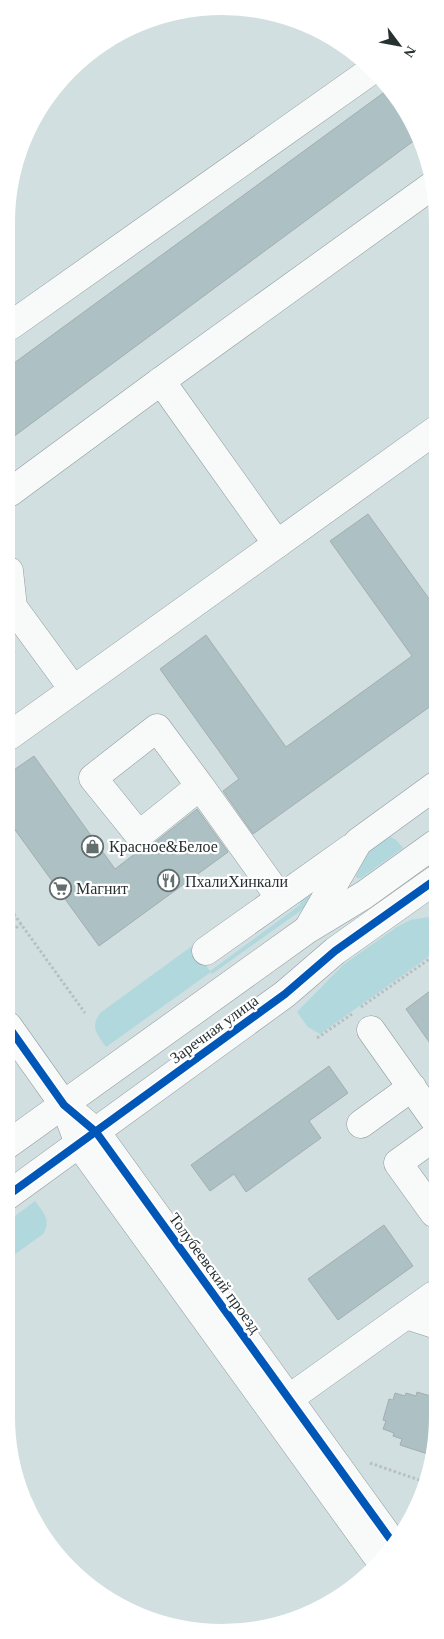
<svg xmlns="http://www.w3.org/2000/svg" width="444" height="1639" font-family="Georgia,serif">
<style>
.green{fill:#b0d8dd}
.building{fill:#adc0c3;stroke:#a3aeb0}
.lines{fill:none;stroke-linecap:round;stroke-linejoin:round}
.minor-casing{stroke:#919b9c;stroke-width:29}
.path{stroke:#b9bfc0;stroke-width:3;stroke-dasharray:2.5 2.5;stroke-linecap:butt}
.minor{stroke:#f8fafa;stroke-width:28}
.cycleway-casing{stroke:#fff;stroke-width:11}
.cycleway{stroke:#0057b8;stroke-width:8}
.labels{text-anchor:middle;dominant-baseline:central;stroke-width:4.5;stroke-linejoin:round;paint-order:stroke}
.poi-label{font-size:16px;fill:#283132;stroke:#fff;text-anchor:start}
.street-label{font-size:16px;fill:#283132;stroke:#fff}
</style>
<rect width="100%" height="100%" fill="#d1dfe1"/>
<g class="green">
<path d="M 391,837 L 396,840 L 403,848 L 361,878 L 357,878 L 356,876 C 365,859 371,841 391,837 Z"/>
<path d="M 324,876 L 303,909 L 212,974 L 211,972 L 106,1047 C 97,1034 90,1028 100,1013 L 192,946 L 210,971 L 300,905 L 302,894 Z"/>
<polygon points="435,916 435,952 320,1034 308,1027 297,1012 343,965 397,927 410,920"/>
<path d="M 35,1201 C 43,1212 52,1220 43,1234 L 7,1260 L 7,1222 Z"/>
</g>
<g class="building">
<polygon points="390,88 416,127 419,137 9,440 10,366"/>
<polygon points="368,514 435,607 435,703 253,834 223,791 239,779 160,669 206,635 286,747 412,656 330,541"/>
<polygon points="34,756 115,869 140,850 149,847 197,809 228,852 99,946 8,820 8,774"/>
<polygon points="434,988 434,1049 406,1009"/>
<polygon points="329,1066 348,1093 309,1121 321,1138 246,1192 234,1174 210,1191 191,1165"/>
<polygon points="384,1225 413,1266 338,1320 308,1279"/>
<polygon points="417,1392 434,1397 434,1456 400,1445 402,1439 393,1436 394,1433 383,1429 386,1421 383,1420 389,1399 393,1400 395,1393 405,1396 406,1393 416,1396"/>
</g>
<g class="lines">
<defs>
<g id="minor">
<polyline points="10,326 372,70"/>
<polyline points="161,381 277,544"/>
<polyline points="9,493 161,381 433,185"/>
<polyline points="9,571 13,607 73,689"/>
<polyline points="9,736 436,430"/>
<polyline points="200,786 157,728 93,778 139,835 200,786 280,898"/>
<polyline points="309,927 358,842 435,786"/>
<polyline points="206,951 351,848"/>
<polyline points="8,1026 64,1105 96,1132 393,1543"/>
<polyline points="371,1030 434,1119"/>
<polyline points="65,1106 79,1144 379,1559"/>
<polyline points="361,1124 412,1087"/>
<polyline points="7,1145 308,929 364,895 435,844"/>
<polyline points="7,1196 285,994 335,951 435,880"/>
<polyline points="434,1213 398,1163 434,1137"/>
<polyline points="406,1315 434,1324"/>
<polyline points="273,1410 434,1295"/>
</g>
</defs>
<use href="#minor" class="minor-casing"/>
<g class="path">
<polyline points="9,656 16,650"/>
<polyline points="8,906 85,1013"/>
<polyline points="8,934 21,924"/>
<polyline points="361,1007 435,955"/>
<polyline points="317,1038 352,1014"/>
<polyline points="370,1463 425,1482"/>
<polyline points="408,1516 413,1515"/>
</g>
<use href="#minor" class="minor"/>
<defs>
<g id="cycleway">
<polyline points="8,1026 64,1105 96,1132 393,1543"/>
<polyline points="7,1196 285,994 335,951 435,880"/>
</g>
</defs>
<use href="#cycleway" class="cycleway-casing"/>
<use href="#cycleway" class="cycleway"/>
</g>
<defs>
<symbol id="shop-ring" viewBox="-11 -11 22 22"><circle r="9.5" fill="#fff" stroke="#636e6f" stroke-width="1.5"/><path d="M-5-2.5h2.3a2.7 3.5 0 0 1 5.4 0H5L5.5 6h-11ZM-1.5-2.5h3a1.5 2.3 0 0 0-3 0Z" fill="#636e6f"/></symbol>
<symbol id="restaurant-ring" viewBox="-11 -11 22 22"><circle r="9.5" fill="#fff" stroke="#636e6f" stroke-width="1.5"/><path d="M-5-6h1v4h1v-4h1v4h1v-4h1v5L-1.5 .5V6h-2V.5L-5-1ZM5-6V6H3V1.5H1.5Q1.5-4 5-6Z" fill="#636e6f"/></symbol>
<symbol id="supermarket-ring" viewBox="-11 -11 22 22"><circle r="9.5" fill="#fff" stroke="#636e6f" stroke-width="1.5"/><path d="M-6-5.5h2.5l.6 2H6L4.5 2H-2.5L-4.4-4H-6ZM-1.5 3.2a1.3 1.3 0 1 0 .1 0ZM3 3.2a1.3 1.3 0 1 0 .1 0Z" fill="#636e6f"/></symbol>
</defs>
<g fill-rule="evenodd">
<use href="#shop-ring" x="80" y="834" width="25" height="25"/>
<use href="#restaurant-ring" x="156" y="868" width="25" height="25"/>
<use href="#supermarket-ring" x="48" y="876" width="25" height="25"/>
</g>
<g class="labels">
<g class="poi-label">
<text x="109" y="846">Красное&amp;Белое</text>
<text x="185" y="881">ПхалиХинкали</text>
<text x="76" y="888">Магнит</text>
</g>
<g class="street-label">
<text transform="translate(214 1029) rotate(-36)">Заречная улица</text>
<text transform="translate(215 1273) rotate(54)">Толубеевский проезд</text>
</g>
</g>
<path d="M0 0H444V1639H0ZM222 15H222A207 207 0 0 1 429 222V1417A207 207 0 0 1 222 1624H222A207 207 0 0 1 15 1417V222A207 207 0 0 1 222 15Z" fill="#fff" fill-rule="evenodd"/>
<g transform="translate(399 45) rotate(122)" stroke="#ffffff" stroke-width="4" paint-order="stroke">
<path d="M0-4L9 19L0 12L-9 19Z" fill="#283132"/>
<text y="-8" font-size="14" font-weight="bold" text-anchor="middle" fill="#283132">N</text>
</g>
</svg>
